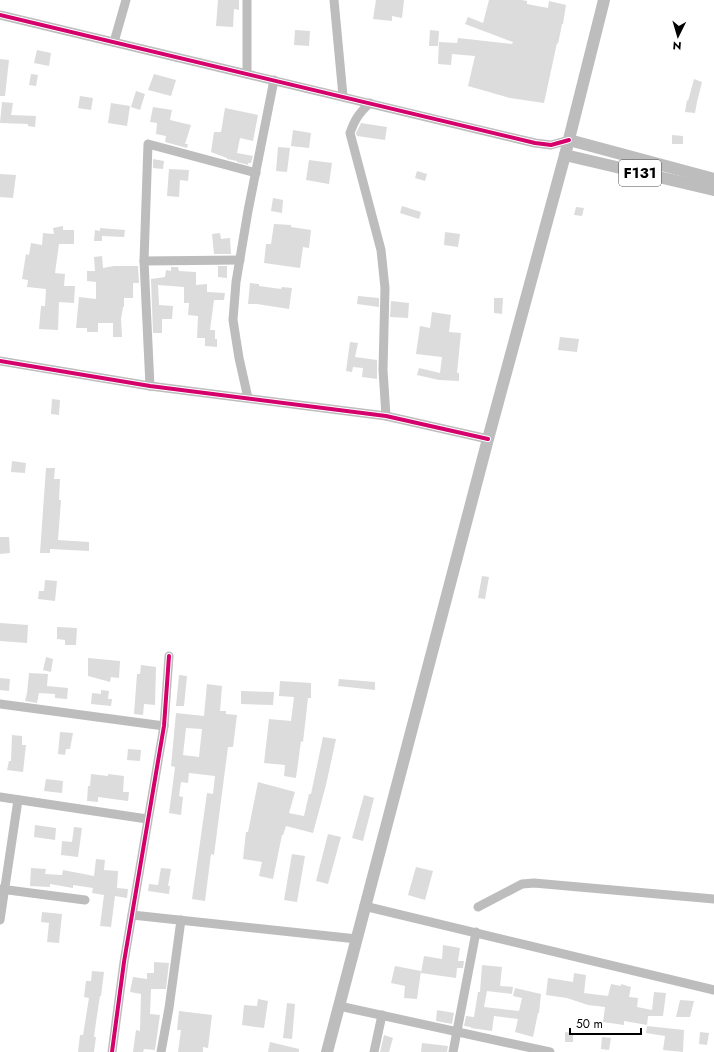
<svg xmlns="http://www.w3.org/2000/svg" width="714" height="1052" font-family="Jost,sans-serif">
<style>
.building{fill:#dcdcdc;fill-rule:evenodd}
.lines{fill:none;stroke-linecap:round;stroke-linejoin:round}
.minor{stroke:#bdbdbd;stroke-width:9}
.major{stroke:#bdbdbd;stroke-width:12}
.cycleway-casing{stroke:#fff;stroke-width:6}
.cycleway{stroke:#d6006c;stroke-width:4}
.labels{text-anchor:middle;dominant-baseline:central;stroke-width:3;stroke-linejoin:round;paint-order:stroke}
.shield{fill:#fff;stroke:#4c4c4c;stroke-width:1}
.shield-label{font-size:15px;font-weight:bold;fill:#000}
</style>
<rect width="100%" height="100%" fill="#fff"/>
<g class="building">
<polygon points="218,0 239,0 239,10 234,9 233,27 216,26"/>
<polygon points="376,0 404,0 402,18 392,16 392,21 373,19"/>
<polygon points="489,0 521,0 527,1 527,4 548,8 549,1 566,5 563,24 562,24 558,44 557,43 544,103 510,98 468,86 475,56 452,54 451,65 438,64 439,42 457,43 458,38 512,44 513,42 465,24 468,17 483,23"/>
<polygon points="295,30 310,31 309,46 294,45"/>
<polygon points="430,30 439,31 438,46 429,46"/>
<polygon points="37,50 51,53 49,66 34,63"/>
<polygon points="0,59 9,60 5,96 0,96"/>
<polygon points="31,74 38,75 36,86 29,85"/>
<polygon points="154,74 176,80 171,96 148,90"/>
<polygon points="694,79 702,82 697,102 695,113 685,112 687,100 688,101"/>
<polygon points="136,91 145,94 140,110 131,107"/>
<polygon points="80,96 93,98 91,110 78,108"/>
<polygon points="2,102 13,103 11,115 36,116 35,127 28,126 28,124 0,123"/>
<polygon points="111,103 130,106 127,126 108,123"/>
<polygon points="153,107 172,110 170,120 191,125 185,144 188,144 187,148 165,142 166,136 156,134 157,123 150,122"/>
<polygon points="225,108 258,115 253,141 240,138 237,153 253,156 251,163 248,163 248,165 237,162 237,161 227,159 227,158 211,152 214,132 221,132"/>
<polygon points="361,123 387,127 385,140 357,136 356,133"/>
<polygon points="293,130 311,133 309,148 291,146"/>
<polygon points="672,135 683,136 683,144 672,144"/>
<polygon points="278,147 290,148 287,172 276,171"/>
<polygon points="153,159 164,161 163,169 153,168"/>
<polygon points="309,160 332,163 329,184 306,180"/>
<polygon points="169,169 189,170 188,181 180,180 179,197 167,196"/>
<polygon points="417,171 427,174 425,181 415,178"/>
<polygon points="0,174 16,175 13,198 0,197"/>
<polygon points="273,198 283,200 282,213 271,211"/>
<polygon points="402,206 421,212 419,219 400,213"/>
<polygon points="576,207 584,208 582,216 574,215"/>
<polygon points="274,224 291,225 291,227 311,230 309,248 303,247 300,268 264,263 266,244 271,244"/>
<polygon points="63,226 63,230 74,230 74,244 59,244 55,273 65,274 64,286 75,286 74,303 59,302 58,330 39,329 41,306 45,306 46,289 27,287 28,280 22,279 26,254 29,255 31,243 42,245 43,233 54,234 53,228"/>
<polygon points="100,228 125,230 124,237 102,236 102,241 94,241 95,230 100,231"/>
<polygon points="445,232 460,234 458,247 444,245"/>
<polygon points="220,233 221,239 230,238 231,254 233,254 214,254 212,234"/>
<polygon points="102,256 103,268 114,266 138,266 139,283 133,283 133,298 124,298 124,307 123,307 121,319 122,337 113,337 113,323 98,323 98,332 87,332 87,328 76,328 79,297 96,299 96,282 87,281 87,271 95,271 94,257"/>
<polygon points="218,266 227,266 227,278 218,277"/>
<polygon points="171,267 178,267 179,271 196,272 196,285 207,284 207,292 225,293 224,300 214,300 210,330 215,330 215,339 217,339 217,347 205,346 205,338 197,338 198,316 188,315 189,303 184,303 184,287 158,285 159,304 159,305 173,306 172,319 162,319 162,333 153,333 151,279 165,277 166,270 171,271"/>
<polygon points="250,283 259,284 259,286 281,289 282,287 292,288 289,309 257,304 248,304"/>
<polygon points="358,296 379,298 379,307 357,304"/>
<polygon points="494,298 503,298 502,314 494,313"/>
<polygon points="391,301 409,303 408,318 390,317"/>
<polygon points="432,312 451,315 449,332 461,333 457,373 459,373 459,381 439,380 417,375 419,368 440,373 442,357 416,354 420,326 430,328"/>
<polygon points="560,337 579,339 577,352 558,350"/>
<polygon points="350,342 358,343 355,357 377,360 377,379 362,377 363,368 353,367 352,372 346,371"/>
<polygon points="52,399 60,400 59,415 51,414"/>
<polygon points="12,461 26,463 25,473 11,472"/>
<polygon points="46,468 55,468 54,479 60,479 59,500 61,500 58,540 89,542 89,551 50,549 50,553 40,553"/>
<polygon points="0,537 9,537 10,553 0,554"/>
<polygon points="482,576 489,577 485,599 478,598"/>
<polygon points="45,580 57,581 55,601 38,599 39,591 44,591"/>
<polygon points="0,623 28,625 27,643 0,641"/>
<polygon points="57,627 77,628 76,645 65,645 65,640 57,639"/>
<polygon points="46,657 53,659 51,672 43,670"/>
<polygon points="88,658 120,661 119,678 111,677 110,682 88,676"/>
<polygon points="141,665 156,667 155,705 144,704 143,715 134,714 137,674 140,674"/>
<polygon points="29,673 48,674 47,686 68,688 67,699 55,698 55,694 39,693 37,703 25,701 27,693"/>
<polygon points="179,675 187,676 184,706 176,706"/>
<polygon points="0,678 10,679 9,691 0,690"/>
<polygon points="339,679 375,682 375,690 338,686"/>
<polygon points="280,681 311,683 311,698 308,698 303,742 301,741 296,778 284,776 285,765 264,763 269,719 291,721 294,697 279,696"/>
<path d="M 207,684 L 222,686 L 220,711 L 226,711 L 226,714 L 237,715 L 233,747 L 228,747 L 214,855 L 211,854 L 205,901 L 192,899 L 207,793 L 213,794 L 215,776 L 189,773 L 188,783 L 181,782 L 179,796 L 183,797 L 181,815 L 169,813 L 175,767 L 171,766 L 176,713 L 204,716 ZM 186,728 L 202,729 L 199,757 L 183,755 Z"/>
<polygon points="101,690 109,691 108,699 112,699 111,706 91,704 92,693 101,694"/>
<polygon points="241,691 274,692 273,705 241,704"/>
<polygon points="60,732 73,733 70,749 66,749 65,755 58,754"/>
<polygon points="12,735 22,736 22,745 26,745 23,772 7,770 9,761 11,761"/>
<polygon points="323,737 336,739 326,785 313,833 286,826 283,835 282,835 273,879 259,876 262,862 243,859 246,832 248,832 258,782 295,792 289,813 304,816 309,794 311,794"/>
<polygon points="128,749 141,750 140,761 127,760"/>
<polygon points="91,774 108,776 108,774 124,776 123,792 129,792 128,801 98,797 98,802 87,801 88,786 90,786"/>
<polygon points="46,779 63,781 62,793 44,791"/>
<polygon points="364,795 374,798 363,841 352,838"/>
<polygon points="35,825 56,828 55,840 34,837"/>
<polygon points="74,827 82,828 78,857 61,855 62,841 72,842"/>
<polygon points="328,834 341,837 328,884 316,881"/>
<polygon points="292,854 305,856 297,902 284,900"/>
<polygon points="96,859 105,860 104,870 118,871 117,888 128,889 127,898 115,896 111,927 100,926 104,895 92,893 93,888 73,885 73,888 50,884 50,887 30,886 31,868 46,869 45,874 62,875 63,870 94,876"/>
<polygon points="416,867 433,871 425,900 408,895"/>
<polygon points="161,868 171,869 168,886 170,886 169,894 148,891 149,884 158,885"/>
<polygon points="42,912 62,914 59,943 47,942 49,923 41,922"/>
<polygon points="443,945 460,948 458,961 464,961 463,968 457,968 456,978 421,973 424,956 442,959"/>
<polygon points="154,962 169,963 166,989 151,989 150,1014 160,1015 155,1050 144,1049 143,1052 133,1052 136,1030 140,1031 141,994 130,992 133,977 147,979 147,973 154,973"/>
<polygon points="482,965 502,967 500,986 513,987 512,994 487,991 484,1007 519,1011 522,998 513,996 515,988 541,994 539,1013 538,1013 533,1037 515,1032 518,1019 494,1016 492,1031 471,1028 471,1027 464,1026 466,1016 474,1017 478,992 480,992"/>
<polygon points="395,966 421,971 417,999 404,998 405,986 391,983"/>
<polygon points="92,971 104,972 101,996 100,996 96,1022 94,1037 96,1037 94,1052 78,1052 80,1035 83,1035 89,998 84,997 86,981 91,981"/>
<polygon points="574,973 586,975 584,993 608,996 611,984 621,986 621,984 631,987 629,997 638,998 637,1007 652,1010 654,992 666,993 663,1016 648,1016 647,1025 624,1021 624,1025 603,1022 605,1007 588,1005 567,998 546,995 548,978 573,982"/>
<polygon points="258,999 268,1001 264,1028 242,1025 244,1005 257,1006"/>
<polygon points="680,1000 694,1001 690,1017 676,1017"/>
<polygon points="287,1003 295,1004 292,1039 283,1038"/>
<polygon points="437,1010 454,1013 452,1024 436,1021"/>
<polygon points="179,1011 212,1015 208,1048 203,1047 203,1052 178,1052 181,1030 177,1030"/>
<polygon points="647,1026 684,1030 683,1052 663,1050 665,1036 646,1033"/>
<polygon points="565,1032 573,1033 573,1042 565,1042"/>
<polygon points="700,1032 709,1033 707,1045 699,1044"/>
<polygon points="384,1035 393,1038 389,1052 380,1052"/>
<polygon points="602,1037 611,1038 609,1050 601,1049"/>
<polygon points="270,1042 299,1049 299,1052 268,1052"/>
<polygon points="422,1043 448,1046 447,1052 421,1052"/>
</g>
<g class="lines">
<g class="minor">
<polyline points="334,0 343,96"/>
<polyline points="0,15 535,143 551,145 569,140"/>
<polyline points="114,42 126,0"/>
<polyline points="247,74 247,0"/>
<path d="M 370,103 C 359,113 355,119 350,133 L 381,250 L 385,288 L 383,370 L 386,416"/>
<polyline points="144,261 240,260"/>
<polyline points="0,361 150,386 386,416 488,439"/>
<polyline points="150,386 144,261 148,144 256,173"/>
<polyline points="248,398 239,358 233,320 236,282 248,211 274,80"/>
<polyline points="0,704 164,726"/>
<polyline points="0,797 147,819"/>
<polyline points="0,889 85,900"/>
<polyline points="364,906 714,990"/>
<polyline points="478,907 522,884 534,883 714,899"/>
<polyline points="132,915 357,939"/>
<polyline points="0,920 18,800"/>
<polyline points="339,1006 550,1052"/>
<polyline points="112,1052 124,962 164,726 169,656"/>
<polyline points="161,1052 169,1008 181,920"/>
<polyline points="374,1052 382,1015"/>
<polyline points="453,1052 476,932"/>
</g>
<g class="major">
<polyline points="569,140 714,179"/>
<polyline points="565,155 714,190"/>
<polyline points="327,1052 488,439 565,155 604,0"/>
</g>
<defs>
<g id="cycleway">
<polyline points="0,15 535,143 551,145 569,140"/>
<polyline points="0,361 150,386 386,416 488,439"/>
<polyline points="112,1052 124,962 164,726 169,656"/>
</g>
</defs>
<use href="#cycleway" class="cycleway-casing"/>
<use href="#cycleway" class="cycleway"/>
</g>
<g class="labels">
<rect class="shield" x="619" y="160" width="42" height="26" rx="3"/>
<g class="shield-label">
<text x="640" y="173">F131</text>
</g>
</g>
<g transform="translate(678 36) rotate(185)" stroke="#ffffff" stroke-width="3" paint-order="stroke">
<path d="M0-3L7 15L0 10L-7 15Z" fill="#000000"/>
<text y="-6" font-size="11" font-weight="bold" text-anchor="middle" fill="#000000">N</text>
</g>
<path d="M570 1028v6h71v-6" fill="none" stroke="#000000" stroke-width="2"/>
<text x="576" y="1028" font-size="12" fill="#000000" stroke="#ffffff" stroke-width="3" paint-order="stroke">50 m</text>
</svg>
